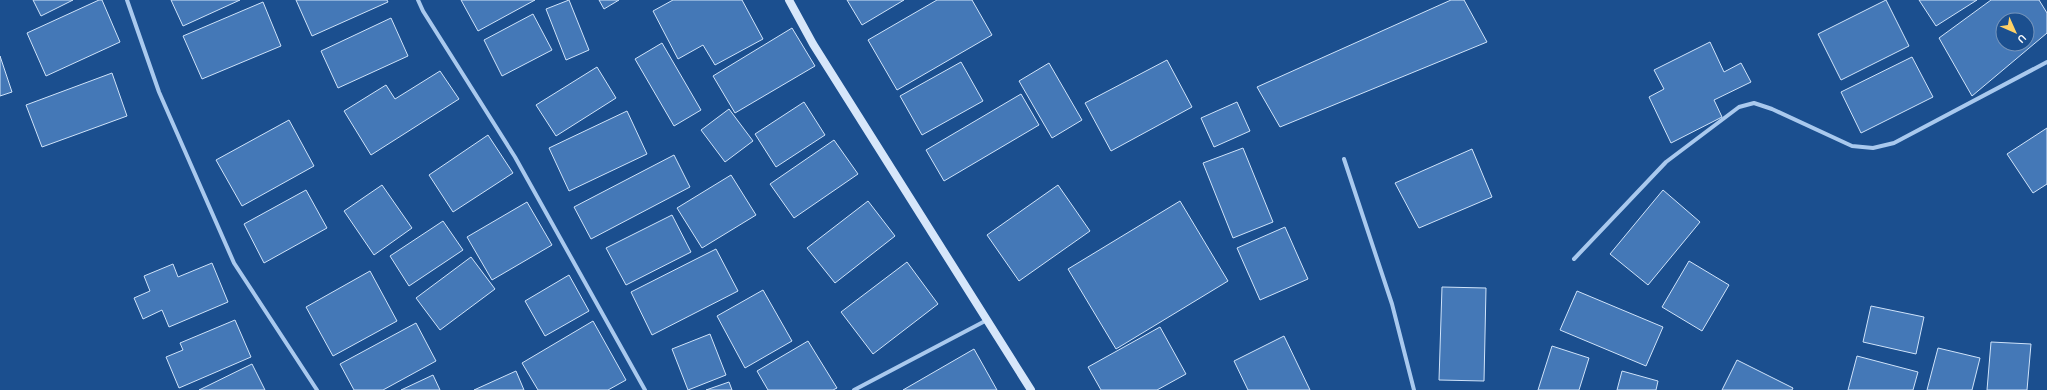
<svg xmlns="http://www.w3.org/2000/svg" width="2047" height="390" font-family="Karla,sans-serif">
<style>
.building{fill:#4478b7;stroke:#cfe3fa;fill-rule:evenodd}
.lines{fill:none;stroke-linecap:round;stroke-linejoin:round}
.street{stroke:#a9c9ee;stroke-width:4}
.secondary{stroke:#d6e6fa;stroke-width:8}
</style>
<rect width="100%" height="100%" fill="#1b4f8f"/>
<g class="building">
<polygon points="33,0 73,0 41,16"/>
<polygon points="99,0 102,0 120,42 46,76 27,33"/>
<polygon points="171,0 240,0 183,26"/>
<polygon points="296,0 387,0 388,2 312,36"/>
<polygon points="461,0 535,0 478,31"/>
<polygon points="569,0 589,50 566,60 546,9"/>
<polygon points="599,0 619,0 604,9"/>
<polygon points="673,0 742,0 763,39 715,65 703,45 678,59 653,11"/>
<polygon points="847,0 904,0 862,25"/>
<polygon points="937,0 972,0 992,35 897,90 868,40"/>
<polygon points="1451,0 1464,0 1487,42 1280,127 1257,87"/>
<polygon points="1886,0 1909,46 1841,80 1818,34"/>
<polygon points="1919,0 1977,0 1936,26"/>
<path d="M 1991,0 L 2039,0 L 2047,13 L 2047,33 L 1972,96 L 1939,38 ZM 2003,20 L 2027,20 L 2027,44 L 2003,44 Z"/>
<polygon points="263,2 281,46 202,79 183,36"/>
<polygon points="533,14 552,50 502,76 484,40"/>
<polygon points="391,18 408,56 338,88 321,51"/>
<polygon points="792,28 815,66 735,113 713,76"/>
<polygon points="1710,42 1724,72 1741,63 1751,82 1714,100 1722,117 1671,143 1649,97 1664,89 1654,70"/>
<polygon points="662,43 701,110 674,126 635,59"/>
<polygon points="0,56 12,92 0,96"/>
<polygon points="1912,57 1933,97 1861,133 1841,92"/>
<polygon points="1167,60 1192,107 1111,151 1085,103"/>
<polygon points="961,62 983,101 922,135 900,96"/>
<polygon points="1049,63 1082,120 1052,138 1019,81"/>
<polygon points="597,67 616,98 556,136 536,105"/>
<polygon points="440,71 459,99 371,155 344,111 386,85 395,99"/>
<polygon points="112,73 127,116 42,147 26,105"/>
<polygon points="1021,94 1039,125 944,181 926,150"/>
<polygon points="804,102 825,135 776,167 755,134"/>
<polygon points="1237,102 1250,131 1214,147 1201,118"/>
<polygon points="729,109 753,141 725,162 701,130"/>
<polygon points="627,111 647,154 569,191 549,148"/>
<polygon points="289,120 314,166 242,206 216,160"/>
<polygon points="2047,128 2047,184 2033,193 2007,154"/>
<polygon points="488,135 513,173 453,212 429,175"/>
<polygon points="834,140 858,174 794,218 770,184"/>
<polygon points="1243,148 1273,222 1233,238 1203,163"/>
<polygon points="1472,149 1492,197 1419,228 1395,183"/>
<polygon points="674,155 690,187 591,239 574,207"/>
<polygon points="731,175 756,215 702,248 677,208"/>
<polygon points="382,185 412,228 374,255 344,211"/>
<polygon points="1058,185 1090,231 1019,281 987,235"/>
<polygon points="306,190 327,228 264,263 244,224"/>
<polygon points="1663,190 1700,222 1648,285 1610,254"/>
<polygon points="868,201 895,236 835,283 807,248"/>
<polygon points="1180,201 1228,281 1116,349 1068,269"/>
<polygon points="527,202 552,245 492,280 467,237"/>
<polygon points="672,215 691,252 626,285 606,248"/>
<polygon points="443,221 463,250 409,286 390,256"/>
<polygon points="1285,227 1308,279 1260,300 1237,248"/>
<polygon points="716,249 738,291 652,335 631,292"/>
<polygon points="471,257 495,289 440,330 416,298"/>
<polygon points="1689,261 1729,285 1702,331 1662,307"/>
<polygon points="907,262 938,304 873,354 841,312"/>
<polygon points="212,263 228,302 169,327 162,310 143,319 134,298 150,291 144,276 173,264 178,277"/>
<polygon points="370,271 397,321 333,356 306,307"/>
<polygon points="569,275 589,311 545,336 525,301"/>
<polygon points="1442,287 1486,288 1484,381 1439,380"/>
<polygon points="763,290 792,341 745,368 717,316"/>
<polygon points="1577,291 1663,327 1646,366 1560,330"/>
<polygon points="1871,306 1924,317 1916,354 1863,342"/>
<polygon points="235,320 251,357 179,388 166,357 183,350 180,343"/>
<polygon points="593,321 626,380 608,390 538,390 522,363"/>
<polygon points="416,323 436,361 383,390 354,390 340,364"/>
<polygon points="1160,327 1186,374 1157,390 1101,390 1088,367"/>
<polygon points="710,334 726,375 688,390 672,349"/>
<polygon points="1284,336 1310,390 1248,390 1234,361"/>
<polygon points="808,341 837,388 833,390 768,390 757,371"/>
<polygon points="1991,342 2031,344 2027,390 1987,390"/>
<polygon points="1552,346 1589,358 1579,390 1538,390"/>
<polygon points="1938,348 1980,358 1972,390 1927,390"/>
<polygon points="974,349 997,390 903,390"/>
<polygon points="1857,356 1918,372 1913,390 1848,390"/>
<polygon points="1737,360 1793,388 1792,390 1722,390"/>
<polygon points="252,364 265,390 199,390"/>
<polygon points="516,371 524,390 474,390"/>
<polygon points="1622,371 1658,381 1656,390 1617,390"/>
<polygon points="433,375 440,390 401,390"/>
<polygon points="729,382 732,390 706,390"/>
</g>
<g class="lines">
<g class="street">
<polyline points="127,0 159,92 234,263 317,390"/>
<polyline points="418,0 423,11 515,157 645,390"/>
<polyline points="1344,159 1392,304 1414,390"/>
<polyline points="1574,259 1666,162 1739,107 1754,103 1772,109 1852,146 1873,148 1894,143 2047,62"/>
<polyline points="854,390 987,320"/>
</g>
<polyline class="secondary" points="789,0 813,44 1031,390"/>
</g>
<g transform="translate(2015 32) rotate(135)"><circle r="19" fill="#1b4f8f" stroke="#7695bc"/>
<path d="M0-3L7 15L0 10L-7 15Z" fill="#ffd166"/>
<text y="-6" font-size="11" font-weight="bold" text-anchor="middle" fill="#ffffff">U</text>
</g>
</svg>
